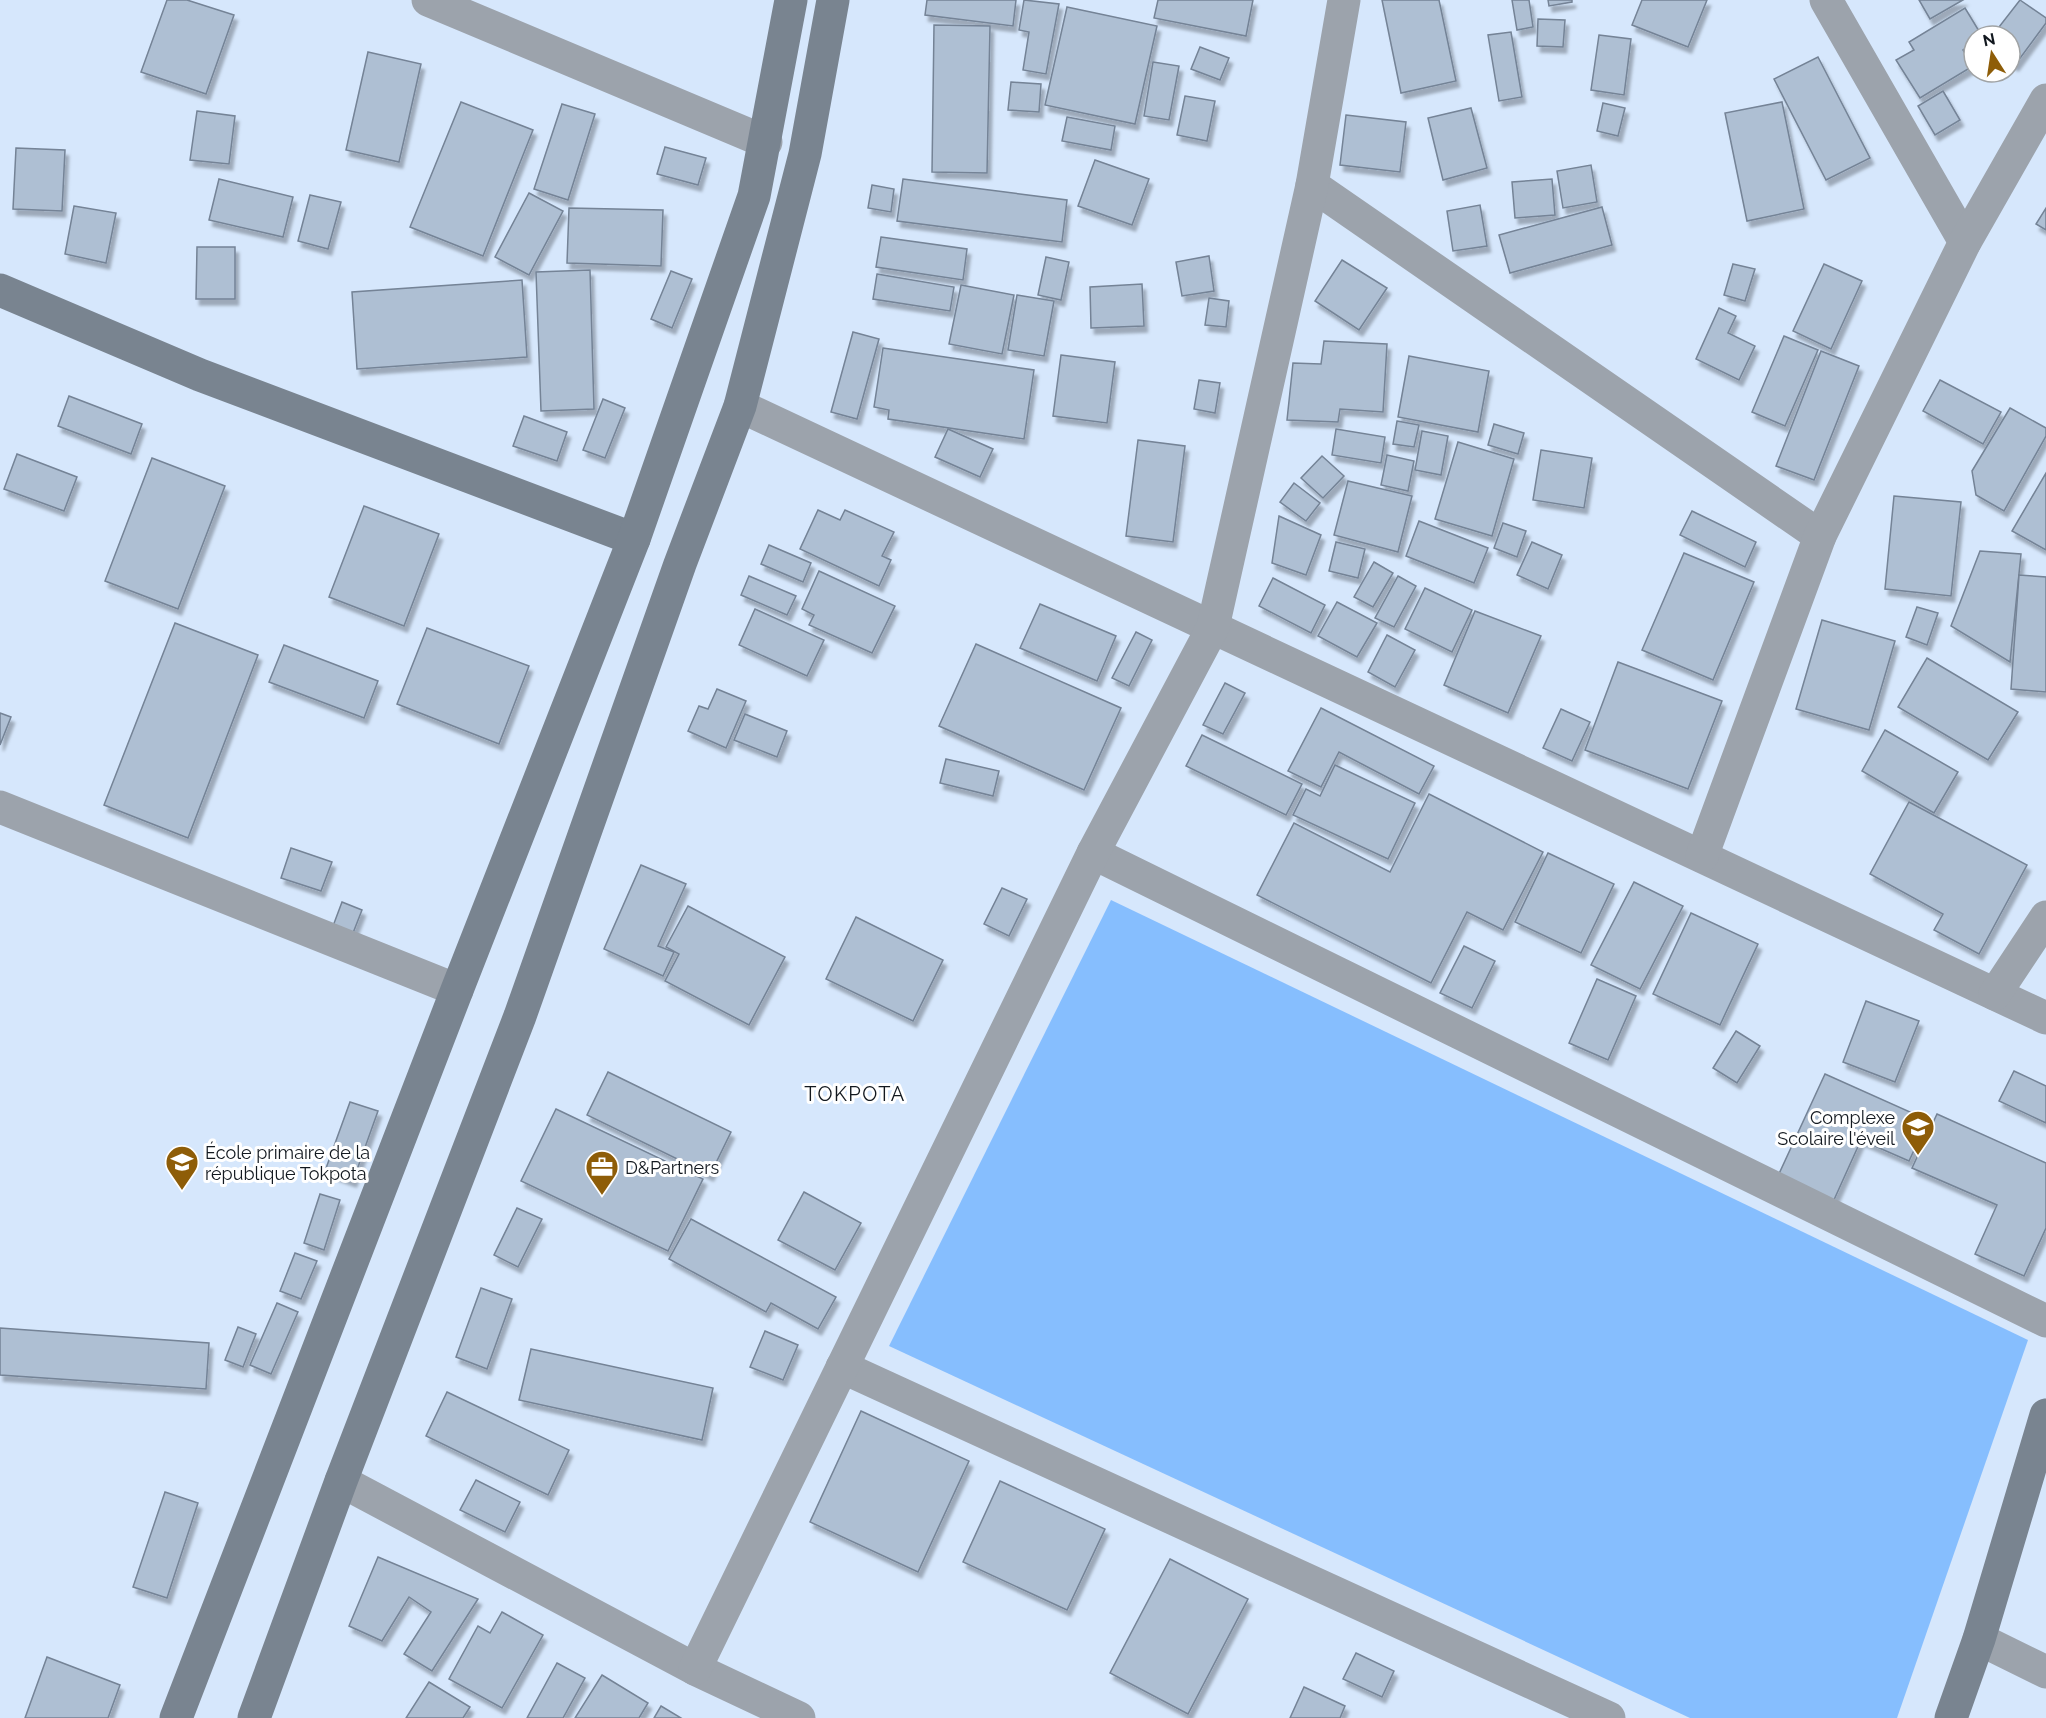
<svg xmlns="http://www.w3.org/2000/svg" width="2046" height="1718" font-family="Raleway,sans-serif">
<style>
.green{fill:#86befe}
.building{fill:#aebfd3;stroke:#748396;stroke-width:1.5;filter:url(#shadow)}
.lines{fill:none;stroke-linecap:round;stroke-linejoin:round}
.street{stroke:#9ca3ac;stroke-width:33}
.secondary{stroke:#798490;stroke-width:33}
.labels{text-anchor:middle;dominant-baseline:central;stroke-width:6;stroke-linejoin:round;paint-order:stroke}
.poi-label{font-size:18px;fill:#12181f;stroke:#fff;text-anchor:start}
.neighbourhood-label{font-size:20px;letter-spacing:1.5px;fill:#12181f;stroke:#fff}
</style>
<defs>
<filter id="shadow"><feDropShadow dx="3.5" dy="6" stdDeviation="1.5" flood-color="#0004"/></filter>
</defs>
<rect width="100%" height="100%" fill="#d6e7fc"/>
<polygon class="green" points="1111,900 2028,1340 1897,1718 1690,1718 889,1346"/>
<g class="building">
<polygon points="167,0 187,0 234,15 206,94 141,72"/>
<polygon points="927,0 1016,0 1013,26 925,15"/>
<polygon points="1024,0 1059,4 1046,74 1023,70 1029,32 1019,30"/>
<polygon points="1158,0 1253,0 1246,36 1154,18"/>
<polygon points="1382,0 1439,0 1456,81 1401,93"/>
<polygon points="1512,0 1529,0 1533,27 1517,30"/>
<polygon points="1548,0 1572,0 1572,2 1549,6"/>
<polygon points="1642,0 1707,0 1688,47 1632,25"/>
<polygon points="1919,0 1963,0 1930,19"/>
<polygon points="2020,0 2046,18 2046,23 2015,65 2010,62 2010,36 1992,36"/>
<polygon points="1067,7 1157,26 1135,124 1045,105"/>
<polygon points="1965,8 1982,36 1974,36 1974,43 1963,50 1973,66 1920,98 1896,60 1914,50 1909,42"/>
<polygon points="1538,19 1565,20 1563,47 1537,46"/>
<polygon points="934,25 990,26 987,173 932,172"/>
<polygon points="1511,32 1522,97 1499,101 1488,35"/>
<polygon points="1599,35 1631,39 1624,95 1591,90"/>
<polygon points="1200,47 1229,58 1220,80 1191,69"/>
<polygon points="368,52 421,64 399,162 346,150"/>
<polygon points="1818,57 1870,158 1826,180 1774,79"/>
<polygon points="1153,62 1179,66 1169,120 1144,116"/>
<polygon points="1011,82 1041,84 1039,112 1008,110"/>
<polygon points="1943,91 1960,120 1935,135 1918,106"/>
<polygon points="1185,96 1215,101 1207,141 1177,135"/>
<polygon points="461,102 533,130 483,256 410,227"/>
<polygon points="1782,102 1804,209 1747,221 1725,113"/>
<polygon points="1603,103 1625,108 1618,136 1597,131"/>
<polygon points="562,104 595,114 568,200 534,189"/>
<polygon points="1471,108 1487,168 1443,180 1428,118"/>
<polygon points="197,111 235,116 229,164 190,160"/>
<polygon points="1346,115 1406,122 1400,172 1340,165"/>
<polygon points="1067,117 1115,126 1111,150 1062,141"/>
<polygon points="665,147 706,158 698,185 657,174"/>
<polygon points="16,148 65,150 62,211 13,209"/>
<polygon points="1095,160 1149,179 1132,225 1078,206"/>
<polygon points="1591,165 1597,202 1563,208 1557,171"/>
<polygon points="219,179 293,197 283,237 209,220"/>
<polygon points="903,179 1067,200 1062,242 897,221"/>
<polygon points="1552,179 1555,215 1515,218 1512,182"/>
<polygon points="872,185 894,189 891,212 868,208"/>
<polygon points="529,193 563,211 529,275 495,257"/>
<polygon points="310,195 341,202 328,249 298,241"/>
<polygon points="1480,205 1487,246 1453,251 1447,211"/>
<polygon points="74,206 116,213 106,263 65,254"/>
<polygon points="1602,207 1612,245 1510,273 1499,235"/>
<polygon points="569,208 663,210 661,266 567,263"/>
<polygon points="2046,208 2046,230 2036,224"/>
<polygon points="881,237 967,249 963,280 876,267"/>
<polygon points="197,247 235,247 235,299 196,299"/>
<polygon points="1209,256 1214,291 1182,296 1176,262"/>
<polygon points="1046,257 1069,262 1061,300 1038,295"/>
<polygon points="1342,260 1387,288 1359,330 1315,301"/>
<polygon points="1733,264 1755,269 1745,301 1724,295"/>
<polygon points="1824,264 1862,281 1831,349 1793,331"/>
<polygon points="590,270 594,409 541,411 536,272"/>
<polygon points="671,271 692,279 672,328 651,319"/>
<polygon points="877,274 954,287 950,311 873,299"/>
<polygon points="522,280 527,357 357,369 352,292"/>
<polygon points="1142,284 1144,326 1091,328 1090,287"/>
<polygon points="961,285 1014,295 1002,354 949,344"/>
<polygon points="1017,295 1054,301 1044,356 1008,350"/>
<polygon points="1209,298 1229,301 1226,327 1205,325"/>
<polygon points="1719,308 1736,316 1728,333 1755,346 1739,380 1696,359"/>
<polygon points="853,332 879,339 857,419 831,412"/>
<polygon points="1784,336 1818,350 1785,426 1752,412"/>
<polygon points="1324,341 1387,344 1383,412 1340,409 1338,422 1287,420 1293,363 1321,364"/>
<polygon points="883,348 1034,370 1024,439 888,419 889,410 874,407"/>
<polygon points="1821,351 1859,366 1814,480 1776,466"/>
<polygon points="1061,355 1115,362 1107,423 1053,416"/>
<polygon points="1409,356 1489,371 1478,432 1398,417"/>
<polygon points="1199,380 1220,383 1215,413 1194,409"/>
<polygon points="1940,380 2001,412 1983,444 1923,411"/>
<polygon points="69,396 142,424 131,454 58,426"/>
<polygon points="603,399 625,408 605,458 583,450"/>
<polygon points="2010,408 2046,428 2046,436 2004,511 1976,495 1972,471"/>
<polygon points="524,416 567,432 557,461 513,446"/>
<polygon points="1397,421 1419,425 1414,447 1393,444"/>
<polygon points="1494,424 1524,433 1518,454 1488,445"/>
<polygon points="948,429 993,449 980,477 935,457"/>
<polygon points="1336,429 1385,437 1381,463 1332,455"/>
<polygon points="1422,431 1448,436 1441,475 1415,470"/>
<polygon points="1138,440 1185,446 1173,542 1126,536"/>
<polygon points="1458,442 1514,459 1492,536 1435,519"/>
<polygon points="1541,450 1592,458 1584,508 1533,500"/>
<polygon points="17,454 77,477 64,511 4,489"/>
<polygon points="1387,455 1414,461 1408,491 1381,485"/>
<polygon points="1322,456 1344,476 1323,498 1301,478"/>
<polygon points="152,458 225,486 178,609 105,581"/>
<polygon points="2046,473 2046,550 2012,531"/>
<polygon points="1348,481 1412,496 1398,552 1334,535"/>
<polygon points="1294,483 1320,503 1306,521 1280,502"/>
<polygon points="1894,496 1961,502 1951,596 1885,589"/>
<polygon points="364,506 439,534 404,626 329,597"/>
<polygon points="818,510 840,520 845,510 894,532 882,556 891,560 879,586 800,549"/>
<polygon points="1692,511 1756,542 1745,567 1680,535"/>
<polygon points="1279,516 1321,535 1306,575 1272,563"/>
<polygon points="1419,521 1488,548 1474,583 1406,556"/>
<polygon points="1503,523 1526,531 1517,557 1494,548"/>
<polygon points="1336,542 1365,549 1358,578 1329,571"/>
<polygon points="1532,542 1562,555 1548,589 1517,575"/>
<polygon points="769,545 811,563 803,582 761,564"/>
<polygon points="1980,551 2021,554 2010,662 1951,626"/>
<polygon points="1684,553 1754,582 1713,680 1642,650"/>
<polygon points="1374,562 1393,573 1373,607 1354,597"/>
<polygon points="819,571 895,606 872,653 809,625 814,615 802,609"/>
<polygon points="2019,575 2046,577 2046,692 2011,689"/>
<polygon points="749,576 796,596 787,615 741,595"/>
<polygon points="1398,576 1416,586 1394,627 1375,618"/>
<polygon points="1273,578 1325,605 1311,633 1259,606"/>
<polygon points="1425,588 1472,610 1452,652 1405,629"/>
<polygon points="1337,602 1377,623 1357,657 1318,636"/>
<polygon points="1040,604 1116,636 1097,681 1020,648"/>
<polygon points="1917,607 1938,613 1927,645 1906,637"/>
<polygon points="755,609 824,640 807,676 739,645"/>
<polygon points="1475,611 1541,636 1508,713 1444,685"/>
<polygon points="1822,620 1895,641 1869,730 1796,709"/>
<polygon points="175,623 258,655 188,838 104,805"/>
<polygon points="427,628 529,666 499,744 397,704"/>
<polygon points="1136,632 1152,640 1129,686 1112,678"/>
<polygon points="1387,635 1415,650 1395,687 1368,672"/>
<polygon points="976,644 1121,708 1084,790 939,726"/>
<polygon points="284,645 378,681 364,718 269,682"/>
<polygon points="1927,658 2018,712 1988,760 1898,707"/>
<polygon points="1618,662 1722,701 1688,789 1585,750"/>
<polygon points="1225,683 1245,693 1223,734 1203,725"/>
<polygon points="717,689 746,701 726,748 688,731 699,706 708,709"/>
<polygon points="1321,708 1434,766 1419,794 1339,752 1321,787 1288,771"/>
<polygon points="1561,709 1590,722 1572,761 1543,748"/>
<polygon points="0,713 11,717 0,745"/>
<polygon points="745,714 787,731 777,757 734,740"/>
<polygon points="1885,730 1958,772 1934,813 1862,771"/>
<polygon points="1202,735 1302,784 1286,815 1186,766"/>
<polygon points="946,759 999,771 993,796 940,783"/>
<polygon points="1335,765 1415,803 1388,859 1293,815 1306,789 1320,796"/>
<polygon points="1429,794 1543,852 1503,930 1467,912 1431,983 1257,895 1294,823 1390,872"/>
<polygon points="1909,802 2027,865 1979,954 1934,930 1943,914 1870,874"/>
<polygon points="291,848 332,862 321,891 281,878"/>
<polygon points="1548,853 1614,884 1581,953 1515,922"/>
<polygon points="641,865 686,884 658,946 674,952 663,976 604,949"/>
<polygon points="1634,882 1683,906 1640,989 1591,965"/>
<polygon points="1002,888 1027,899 1009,936 984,924"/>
<polygon points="342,902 362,910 353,933 333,926"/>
<polygon points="688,906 785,957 749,1025 665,981 679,954 666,947"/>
<polygon points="1691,913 1758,944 1720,1025 1653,994"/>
<polygon points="856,917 943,960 913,1021 826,979"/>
<polygon points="1464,946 1495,961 1472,1008 1440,993"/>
<polygon points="1597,979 1636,996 1608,1060 1569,1043"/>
<polygon points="1866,1001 1919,1021 1895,1082 1843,1062"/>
<polygon points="1736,1031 1760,1046 1737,1083 1713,1068"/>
<polygon points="2014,1071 2046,1086 2046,1123 1999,1101"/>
<polygon points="608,1072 731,1132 710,1175 587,1115"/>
<polygon points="1825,1074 1928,1120 1909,1161 1861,1140 1833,1202 1778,1176"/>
<polygon points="350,1102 378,1111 353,1181 325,1171"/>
<polygon points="556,1109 703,1179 668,1251 521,1181"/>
<polygon points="1937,1114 2046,1163 2046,1228 2024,1276 1975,1254 1997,1205 1912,1168"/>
<polygon points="804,1192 861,1223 835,1270 778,1240"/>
<polygon points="320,1194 340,1200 324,1250 304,1243"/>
<polygon points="517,1208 542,1219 518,1267 494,1255"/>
<polygon points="691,1219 836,1297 818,1329 771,1303 766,1312 669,1259"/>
<polygon points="295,1253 317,1261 301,1299 280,1291"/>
<polygon points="481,1288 512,1299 487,1369 456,1357"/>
<polygon points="277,1303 298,1312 271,1374 250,1365"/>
<polygon points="238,1327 256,1334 243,1367 225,1360"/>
<polygon points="0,1328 209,1343 206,1389 0,1375"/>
<polygon points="765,1331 798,1345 783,1380 750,1367"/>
<polygon points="531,1349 713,1388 702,1440 519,1400"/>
<polygon points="447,1392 569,1450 548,1495 426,1436"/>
<polygon points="861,1411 969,1461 918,1572 810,1522"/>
<polygon points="476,1480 520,1502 505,1532 460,1510"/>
<polygon points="1000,1481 1105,1529 1067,1610 963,1562"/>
<polygon points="165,1492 198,1503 167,1598 133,1587"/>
<polygon points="378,1557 478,1599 432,1671 404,1654 431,1612 409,1597 382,1641 349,1626"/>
<polygon points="1170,1559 1248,1599 1188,1714 1110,1673"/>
<polygon points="502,1612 543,1635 502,1708 449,1679 478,1626 490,1633"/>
<polygon points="1356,1653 1394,1671 1382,1697 1343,1679"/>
<polygon points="47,1657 120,1685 108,1718 25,1718"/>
<polygon points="557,1663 585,1678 563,1718 527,1718"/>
<polygon points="602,1675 648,1703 639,1718 575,1718"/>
<polygon points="429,1682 470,1707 463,1718 406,1718"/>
<polygon points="1304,1687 1345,1706 1340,1718 1290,1718"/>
<polygon points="661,1706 681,1718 654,1718"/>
</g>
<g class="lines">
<g class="street">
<polyline points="428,0 766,142"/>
<polyline points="1826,0 1965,242"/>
<polyline points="1312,185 1820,536"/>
<polyline points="740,406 2046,1018"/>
<polyline points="0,807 457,990"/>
<polyline points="1093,853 2046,1321"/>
<polyline points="1702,856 1820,536 1965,242 2046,100"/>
<polyline points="1995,994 2046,917"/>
<polyline points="842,1367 1609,1718"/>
<polyline points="341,1481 695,1669 799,1718"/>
<polyline points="1979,1639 2046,1672"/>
<polyline points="695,1669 1093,853 1213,627 1312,185 1344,0"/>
</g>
<g class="secondary">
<polyline points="0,290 200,375 634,539"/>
<polyline points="176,1718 457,990 634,539 754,196 791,0"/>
<polyline points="254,1718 341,1481 520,1016 680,564 740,406 805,154 833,0"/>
<polyline points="1951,1718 1979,1639 2046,1415"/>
</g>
</g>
<defs>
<symbol id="school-pin" viewBox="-11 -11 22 30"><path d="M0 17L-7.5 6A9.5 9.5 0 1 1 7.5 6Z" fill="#8e5d08" stroke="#fff"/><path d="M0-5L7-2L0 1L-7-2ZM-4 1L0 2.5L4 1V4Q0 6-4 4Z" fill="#fff"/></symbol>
<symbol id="office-pin" viewBox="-11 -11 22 30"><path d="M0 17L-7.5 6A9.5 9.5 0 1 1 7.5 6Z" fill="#8e5d08" stroke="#fff"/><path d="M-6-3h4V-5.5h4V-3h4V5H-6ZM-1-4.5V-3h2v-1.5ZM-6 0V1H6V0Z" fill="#fff"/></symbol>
</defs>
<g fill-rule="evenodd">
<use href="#school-pin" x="1899" y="1108" width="38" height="52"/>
<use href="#school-pin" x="163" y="1143" width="38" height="52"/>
<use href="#office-pin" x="583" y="1148" width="38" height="52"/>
</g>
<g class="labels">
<g class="poi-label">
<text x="1895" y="1117" text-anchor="end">Complexe<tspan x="1895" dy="21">Scolaire l'éveil</tspan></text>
<text x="205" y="1152">École primaire de la<tspan x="205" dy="21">république Tokpota</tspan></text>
<text x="625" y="1167">D&amp;Partners</text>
</g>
<g class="neighbourhood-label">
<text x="855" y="1094">TOKPOTA</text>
</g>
</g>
<g transform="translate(1992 54) rotate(348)"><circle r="28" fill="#ffffff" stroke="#a0a3a5" stroke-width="1.5"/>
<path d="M0-4.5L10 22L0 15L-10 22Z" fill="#8e5d08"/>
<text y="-9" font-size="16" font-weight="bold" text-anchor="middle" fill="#12181f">N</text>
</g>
</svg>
